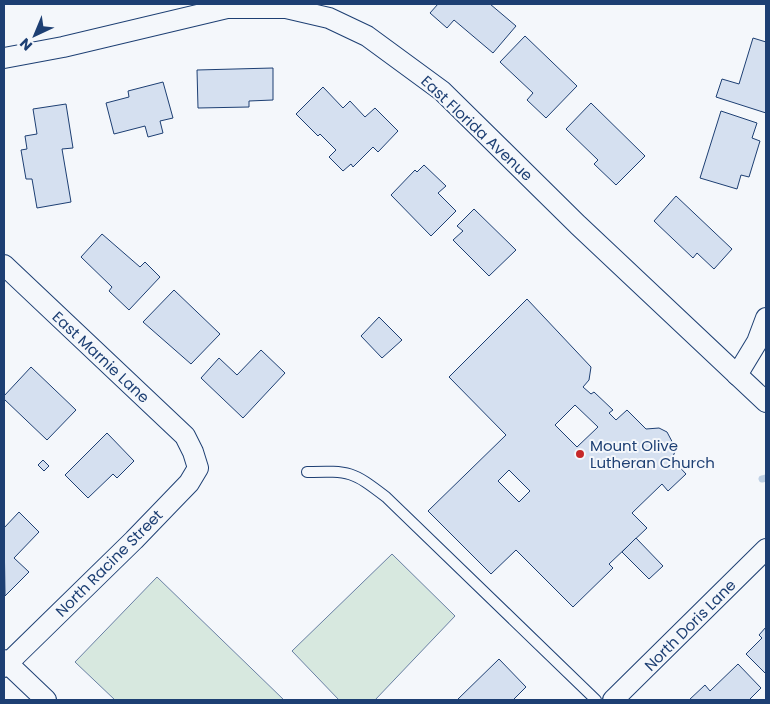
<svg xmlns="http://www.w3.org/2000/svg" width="770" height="704" font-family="Poppins,sans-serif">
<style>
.green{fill:#d7e8df;stroke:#687fa3}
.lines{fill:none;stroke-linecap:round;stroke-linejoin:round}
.stream{stroke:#bed0e5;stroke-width:7}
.building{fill:#d5e0f0;stroke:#1d3f73;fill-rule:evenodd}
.service-casing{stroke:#1d3f73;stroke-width:12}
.minor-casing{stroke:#1d3f73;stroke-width:22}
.service{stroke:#f4f7fb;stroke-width:10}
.minor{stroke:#f4f7fb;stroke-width:20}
.poi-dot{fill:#c62828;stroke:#f4f7fb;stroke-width:2}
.labels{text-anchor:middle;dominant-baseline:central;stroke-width:4;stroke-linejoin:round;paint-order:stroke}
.street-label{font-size:15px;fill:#1d3f73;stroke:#f4f7fb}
.poi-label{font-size:15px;fill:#1d3f73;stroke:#f4f7fb;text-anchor:start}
</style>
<rect width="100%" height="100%" fill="#f4f7fb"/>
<g class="green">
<polygon points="392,554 455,616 375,700 339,700 292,651"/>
<polygon points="157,577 284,700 115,700 75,662"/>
</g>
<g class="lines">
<polyline class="stream" points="762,479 766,478"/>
</g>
<g class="building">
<polygon points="438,4 490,4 516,26 493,53 454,20 447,28 430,13"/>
<polygon points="525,36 577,86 546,118 527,100 533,93 500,62"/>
<polygon points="753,38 766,42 766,113 716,97 722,79 739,84"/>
<polygon points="273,68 273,100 249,101 249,107 198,108 197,70"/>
<polygon points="163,82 173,118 160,121 163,133 148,137 145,126 114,134 106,103 129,97 128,91"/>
<polygon points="323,87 343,108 350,101 365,117 375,108 398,131 378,152 373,147 353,167 351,164 343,171 329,157 336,150 320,134 318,136 296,114"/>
<polygon points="591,103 645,156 616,185 594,164 598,160 566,129"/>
<polygon points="66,104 73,148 62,149 71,202 37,208 32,179 26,179 21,150 27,149 25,136 37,134 33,109"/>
<polygon points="721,111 757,123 752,138 760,141 749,177 741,175 737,189 700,178"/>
<polygon points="424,165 446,186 438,193 456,211 431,236 391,195 415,170 417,172"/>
<polygon points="676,196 732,249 714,269 697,253 693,258 654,221"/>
<polygon points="474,209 516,250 489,276 453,240 463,231 457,226"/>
<polygon points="102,234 140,267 145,262 160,277 129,310 109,291 112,287 81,257"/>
<polygon points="174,290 220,334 191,364 143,322"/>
<path d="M 527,299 L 591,367 L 589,380 L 583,387 L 591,394 L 594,392 L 613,410 L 609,413 L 616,420 L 627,410 L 646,429 L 659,428 L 667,432 L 676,449 L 672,459 L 686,474 L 668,491 L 662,484 L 632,513 L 647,528 L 609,564 L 613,568 L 573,607 L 516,550 L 491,574 L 428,511 L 506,435 L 449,377 ZM 575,405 L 598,427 L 577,447 L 555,425 ZM 509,470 L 530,491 L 519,502 L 498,481 Z"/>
<polygon points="379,317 402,340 382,358 361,336"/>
<polygon points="261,350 285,373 243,418 201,378 219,358 237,375"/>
<polygon points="31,367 76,410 47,440 4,399 4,396"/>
<polygon points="107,433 134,461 117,478 113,474 88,498 65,475"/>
<polygon points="43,460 49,466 44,471 38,465"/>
<polygon points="19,512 39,532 14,558 29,572 5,596 4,528"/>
<polygon points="636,538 663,566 649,579 622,552"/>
<polygon points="766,627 766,672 765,673 746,654 762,638 759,635"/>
<polygon points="499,659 526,687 513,700 457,700"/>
<polygon points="738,664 761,688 749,700 689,700 705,685 710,691"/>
</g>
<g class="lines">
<defs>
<path id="service" d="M 307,472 C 351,471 352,471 386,497 L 596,700"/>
<g id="minor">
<polyline points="4,58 63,47 227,8 286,8 329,18 367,36 442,91 578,225 766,402"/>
<polyline points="4,265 185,436 193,452 198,468 189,483 134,540 4,667"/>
<polyline points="737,375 757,342 766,318"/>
<polyline points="4,660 46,700"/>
<polyline points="613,700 766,549"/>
</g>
</defs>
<use href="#service" class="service-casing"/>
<use href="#minor" class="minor-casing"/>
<use href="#service" class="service"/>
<use href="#minor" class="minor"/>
</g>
<circle class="poi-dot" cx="580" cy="454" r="5"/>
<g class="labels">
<g class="street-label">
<text transform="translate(477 128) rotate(43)">East Florida Avenue</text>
<text transform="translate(101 357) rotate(43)">East Marnie Lane</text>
<text transform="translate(109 563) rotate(-45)">North Racine Street</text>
<text transform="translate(690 625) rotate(-45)">North Doris Lane</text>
</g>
<g class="poi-label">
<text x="590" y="445">Mount Olive<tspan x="590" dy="17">Lutheran Church</tspan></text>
</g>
</g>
<rect width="770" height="704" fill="none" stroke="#1d3f73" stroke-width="10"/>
<g transform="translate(35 35) rotate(224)" stroke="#f4f7fb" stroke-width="4" paint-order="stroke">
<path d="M0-4L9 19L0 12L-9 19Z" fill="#1d3f73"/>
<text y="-8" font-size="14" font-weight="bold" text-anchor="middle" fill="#1d3f73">N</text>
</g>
</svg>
